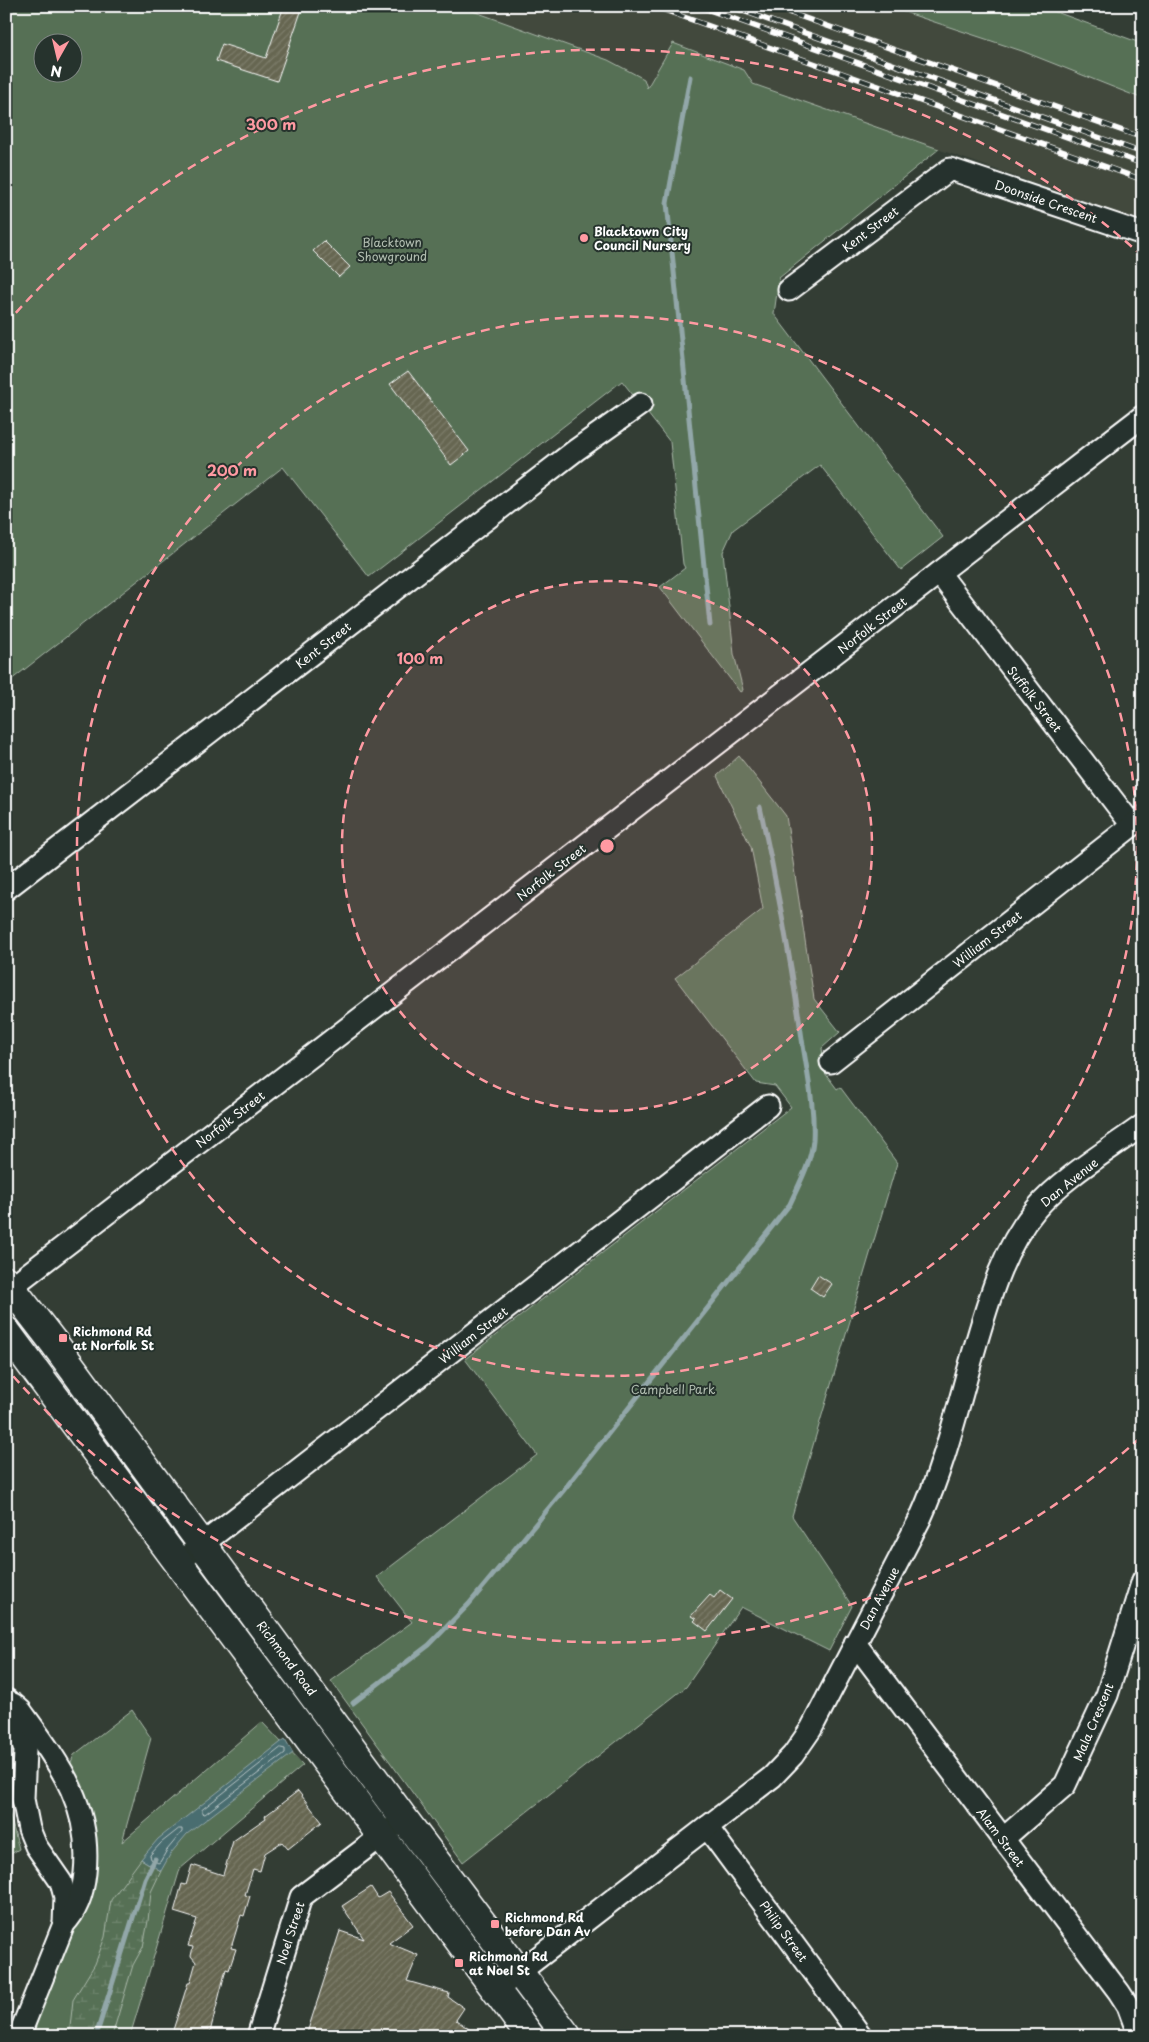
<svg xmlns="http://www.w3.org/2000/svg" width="1149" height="2042" font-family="'Playpen Sans',sans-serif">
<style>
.built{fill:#42493d}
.green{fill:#567055;stroke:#aab8aa;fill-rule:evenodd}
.wetland{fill:url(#wetland-marsh);stroke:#aab8aa}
.water{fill:#4a6d70;stroke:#92a7a9}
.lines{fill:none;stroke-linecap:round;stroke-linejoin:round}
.shore{stroke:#b7c5c6;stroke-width:1}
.stream{stroke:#92a7a9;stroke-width:5}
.building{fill:url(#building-hatch);stroke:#fff}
.street-casing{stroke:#fff;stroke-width:25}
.primary-casing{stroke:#fff;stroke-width:31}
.street{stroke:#26332d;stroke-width:21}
.primary{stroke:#26332d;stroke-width:28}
.rail-casing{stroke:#fff;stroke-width:5.5}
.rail{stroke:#26332d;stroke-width:4;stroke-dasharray:11;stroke-linecap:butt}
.ring{fill:none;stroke:#ff9aa2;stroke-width:2.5;stroke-dasharray:9 6}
.poi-dot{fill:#ff9aa2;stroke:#26332d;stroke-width:2}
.labels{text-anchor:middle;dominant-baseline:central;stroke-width:4;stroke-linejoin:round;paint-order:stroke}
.street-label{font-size:12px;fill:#fff;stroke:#26332d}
.poi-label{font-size:12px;font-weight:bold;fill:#fff;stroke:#26332d;text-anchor:start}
.park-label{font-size:12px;fill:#b3bfb2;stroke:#26332d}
.centre{fill:#ff9aa2;stroke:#26332d;stroke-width:2.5}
.ring-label{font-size:15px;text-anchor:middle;font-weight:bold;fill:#ff9aa2;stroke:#26332d;stroke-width:4;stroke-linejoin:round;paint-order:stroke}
</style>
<defs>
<pattern id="wetland-marsh" width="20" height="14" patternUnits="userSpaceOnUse" patternTransform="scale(1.25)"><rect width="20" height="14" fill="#567055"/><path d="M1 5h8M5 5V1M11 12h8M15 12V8" fill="none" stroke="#6f856e"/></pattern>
<pattern id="building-hatch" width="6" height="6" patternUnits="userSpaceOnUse" patternTransform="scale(1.25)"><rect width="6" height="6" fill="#666651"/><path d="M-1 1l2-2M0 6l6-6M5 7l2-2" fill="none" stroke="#7d7d6b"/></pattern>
</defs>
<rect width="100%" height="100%" fill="#333d34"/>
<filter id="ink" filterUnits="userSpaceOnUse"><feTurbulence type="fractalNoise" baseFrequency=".02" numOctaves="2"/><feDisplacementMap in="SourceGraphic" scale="10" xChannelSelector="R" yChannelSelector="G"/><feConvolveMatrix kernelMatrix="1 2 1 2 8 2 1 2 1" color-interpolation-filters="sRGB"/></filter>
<g filter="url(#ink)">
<polygon class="built" points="459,6 886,6 1022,51 1143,99 1143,220 1136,219 753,84 744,70 673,43 647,88 608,60"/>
<g class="green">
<path d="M 6,6 L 459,6 L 608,60 L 644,79 L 647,88 L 673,43 L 744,70 L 753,84 L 939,149 L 779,278 L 774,314 L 943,537 L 901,570 L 820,465 L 733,530 L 723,552 L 734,654 L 743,690 L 740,692 L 660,587 L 685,568 L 683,564 L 670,442 L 622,381 L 369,577 L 283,467 L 6,684 ZM 42,42 L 72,42 L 72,72 L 42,72 Z"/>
<polygon points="886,6 1040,6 1143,44 1143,99 1022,51"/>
<polygon points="739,756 786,816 814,999 840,1032 822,1048 825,1073 837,1089 840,1087 897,1163 792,1516 852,1606 829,1651 741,1607 686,1687 463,1862 331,1681 412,1622 377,1577 537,1455 465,1359 791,1107 775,1086 756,1083 675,978 763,909 751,847 717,776"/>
<polygon points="132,1710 151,1738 122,1842 262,1722 303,1765 180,1869 130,2036 31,2036 90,1886 69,1767 74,1755"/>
<polygon points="6,1745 7,1804 19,1849 6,1857"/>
</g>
<polygon class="wetland" points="141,1859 161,1871 151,1892 148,1921 143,1947 133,1965 112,2036 69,2036 73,2000 95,1964 105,1937 111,1900"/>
<polygon class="water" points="285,1739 293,1753 187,1834 171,1853 161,1871 141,1859 158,1839"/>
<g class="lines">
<g class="shore">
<polygon points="281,1748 285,1749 285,1753 205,1814 202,1813 202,1810"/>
<polygon points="179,1829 182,1829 182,1832 167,1850 160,1862 158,1863 151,1859 150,1855 161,1843"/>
</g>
<g class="stream">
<polyline points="690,77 667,203 710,625"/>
<path d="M 353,1703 L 429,1645 L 469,1604 L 563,1491 L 790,1204 C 799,1184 811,1163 813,1140 C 815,1107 807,1072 802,1039 C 791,961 777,884 760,807"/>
<polyline points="96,2036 145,1879 155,1859"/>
</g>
</g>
<g class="building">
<polygon points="284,6 303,6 277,81 216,61 222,44 266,58"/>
<polygon points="324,241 350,267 339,277 313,251"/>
<polygon points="408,371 469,451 451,465 390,384"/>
<polygon points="818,1275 832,1284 823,1297 810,1288"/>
<polygon points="720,1590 732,1599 707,1631 694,1621 696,1619 691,1616 710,1595 714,1598"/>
<polygon points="298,1791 322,1822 288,1849 282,1842 265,1853 260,1871 253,1869 245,1895 250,1896 244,1916 241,1915 231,1948 236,1949 229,1970 226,1969 209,2036 178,2036 179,2032 173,2030 188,1983 190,1983 196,1962 191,1956 193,1947 188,1946 197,1919 174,1912 182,1884 186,1885 192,1865 223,1875 233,1841 266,1818 265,1816"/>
<polygon points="371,1887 378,1898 388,1892 413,1925 389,1943 418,1955 407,1981 449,1993 448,1997 464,2008 456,2020 479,2036 306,2036 340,1931 364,1939 342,1906"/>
</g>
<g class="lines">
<defs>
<g id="street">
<polyline points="789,290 950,169 1143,234"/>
<polyline points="939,573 1132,825"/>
<polyline points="6,889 576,450 641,404"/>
<polyline points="831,1062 1143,817"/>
<polyline points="6,1291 1143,416"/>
<polyline points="178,1563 768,1106"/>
<polyline points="855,1643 1119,1992 1128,2006 1139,2036"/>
<polyline points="7,1700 25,1750 23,1799 29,1829 36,1846 61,1882 65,1897 64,1924 19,2036"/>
<path d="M 13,1704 L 21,1711 C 58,1762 92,1805 85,1873 C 83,1892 78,1910 64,1924"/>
<polyline points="707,1827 861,2036"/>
<polyline points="1003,1839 1065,1785 1107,1695 1143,1580"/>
<path d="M 496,1990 L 772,1777 L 793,1755 L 811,1729 L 920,1519 C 945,1464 958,1405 975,1347 C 989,1299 1003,1248 1036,1209 C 1061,1179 1110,1149 1143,1125"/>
<polyline points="258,2036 301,1897 392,1828"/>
</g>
<g id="primary">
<polyline points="6,1281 54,1343 404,1819 567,2036"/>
<polyline points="6,1331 530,2036"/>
</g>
</defs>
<use href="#street" class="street-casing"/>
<use href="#primary" class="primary-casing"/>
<use href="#street" class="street"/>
<use href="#primary" class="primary"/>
<defs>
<g id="rail">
<polyline points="653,6 1143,180"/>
<polyline points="698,6 1143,164"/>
<polyline points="729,6 1143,153"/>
<polyline points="771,6 1143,138"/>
</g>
</defs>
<use href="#rail" class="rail-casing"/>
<use href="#rail" class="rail"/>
</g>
</g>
<circle cx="607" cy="846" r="265" fill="#ff9aa2" fill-opacity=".12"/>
<g class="ring">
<circle cx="607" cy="846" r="265"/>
<circle cx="607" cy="846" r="530"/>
<path d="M1140 1438A796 796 0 0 1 6 1368M6 324A796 796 0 0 1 1140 254"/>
</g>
<g class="poi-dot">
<circle cx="584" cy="238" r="5"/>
<rect x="58" y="1333" width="10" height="10" rx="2.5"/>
<rect x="490" y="1919" width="10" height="10" rx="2.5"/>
<rect x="454" y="1958" width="10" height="10" rx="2.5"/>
</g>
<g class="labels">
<g class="street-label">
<text transform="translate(1046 201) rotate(19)">Doonside Crescent</text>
<text transform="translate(870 229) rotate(-37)">Kent Street</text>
<text transform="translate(872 625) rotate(-38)">Norfolk Street</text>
<text transform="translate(323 645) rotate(-38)">Kent Street</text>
<text transform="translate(1035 699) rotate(52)">Suffolk Street</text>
<text transform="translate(551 872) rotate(-38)">Norfolk Street</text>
<text transform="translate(987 939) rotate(-38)">William Street</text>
<text transform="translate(230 1119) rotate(-38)">Norfolk Street</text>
<text transform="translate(1069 1182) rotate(-39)">Dan Avenue</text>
<text transform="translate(473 1335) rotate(-38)">William Street</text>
<text transform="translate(879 1598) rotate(-62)">Dan Avenue</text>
<text transform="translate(287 1658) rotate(53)">Richmond Road</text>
<text transform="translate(1093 1722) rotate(-67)">Mala Crescent</text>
<text transform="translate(1001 1837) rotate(53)">Alam Street</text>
<text transform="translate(784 1931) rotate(54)">Philip Street</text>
<text transform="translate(290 1933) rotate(-72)">Noel Street</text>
</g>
<g class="poi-label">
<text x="594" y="231">Blacktown City<tspan x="594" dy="14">Council Nursery</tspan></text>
<text x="73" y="1331">Richmond Rd<tspan x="73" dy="14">at Norfolk St</tspan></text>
<text x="505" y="1917">Richmond Rd<tspan x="505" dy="14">before Dan Av</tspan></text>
<text x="469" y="1956">Richmond Rd<tspan x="469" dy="14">at Noel St</tspan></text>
</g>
<g class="park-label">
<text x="392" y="242">Blacktown<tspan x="392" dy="14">Showground</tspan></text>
<text x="673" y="1389">Campbell Park</text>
</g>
</g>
<circle cx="607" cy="846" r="8" class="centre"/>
<g class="ring-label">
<text x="271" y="130">300 m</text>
<text x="232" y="476">200 m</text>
<text x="420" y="664">100 m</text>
</g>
<rect width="1149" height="2042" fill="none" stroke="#26332d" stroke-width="25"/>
<rect x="12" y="12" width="1124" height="2017" fill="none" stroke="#fff" stroke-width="2" filter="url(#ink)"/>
<g transform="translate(58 58) rotate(188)"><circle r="24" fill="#26332d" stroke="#7d8581"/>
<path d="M0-4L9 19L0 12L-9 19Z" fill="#ff9aa2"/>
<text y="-8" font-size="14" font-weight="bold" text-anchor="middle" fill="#ffffff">N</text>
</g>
</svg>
